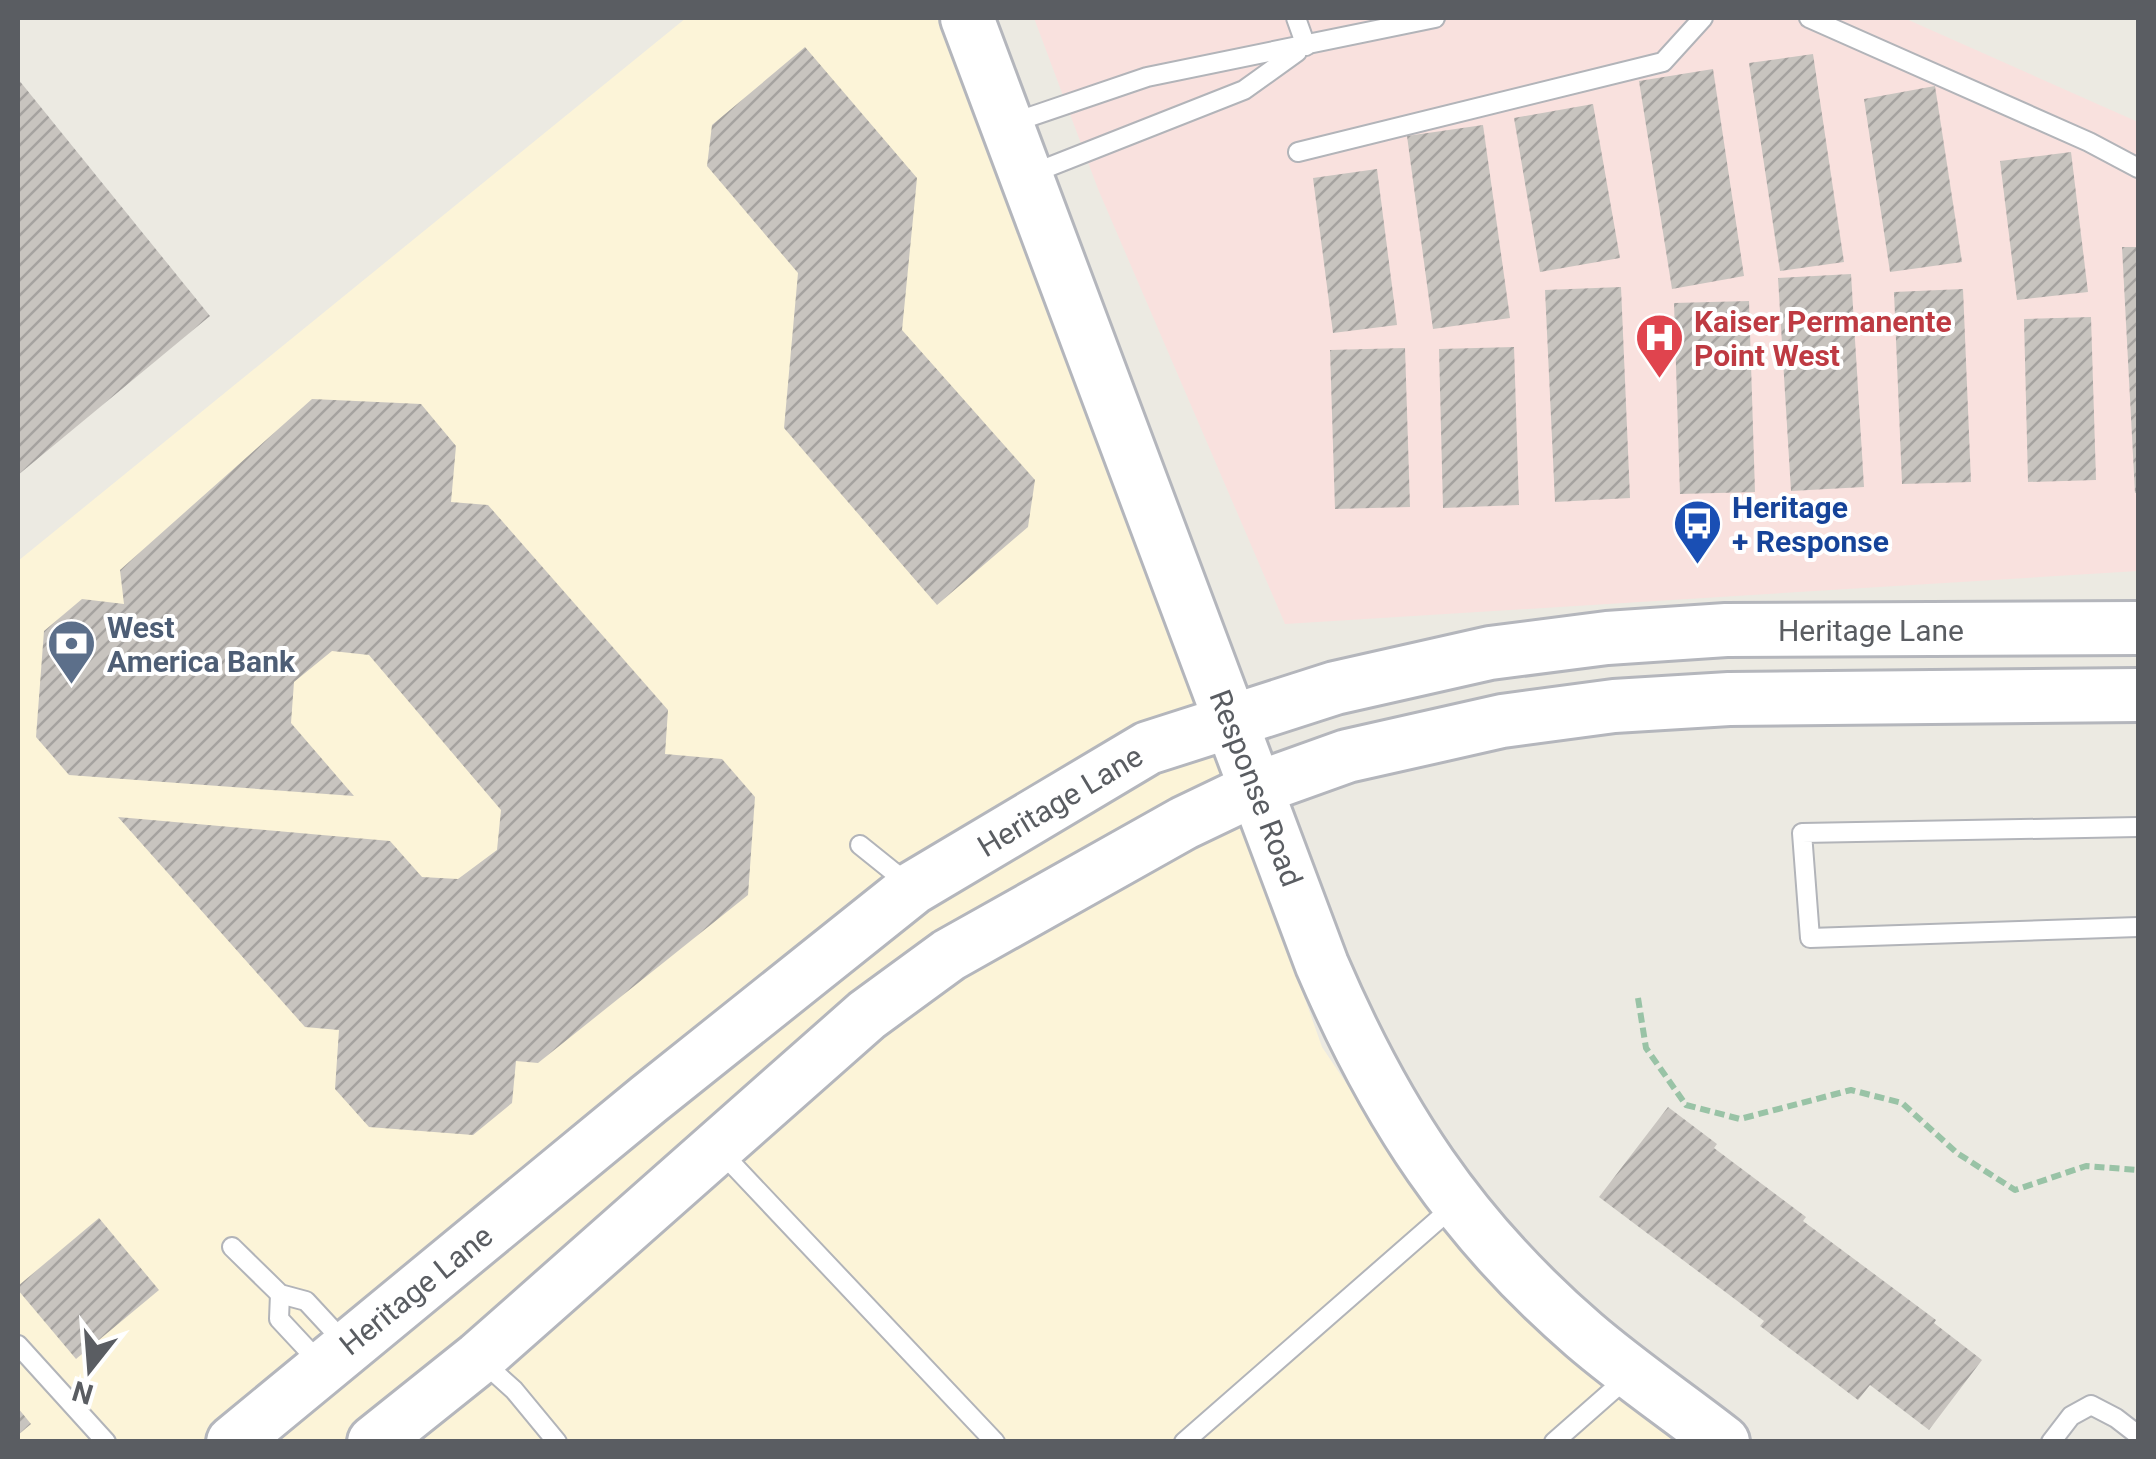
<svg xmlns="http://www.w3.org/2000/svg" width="2156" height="1459" font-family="Roboto,sans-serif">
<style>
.commercial{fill:#fcf4d8}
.medical{fill:#f9e1de}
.building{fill:url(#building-hatch)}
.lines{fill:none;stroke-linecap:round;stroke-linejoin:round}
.lane-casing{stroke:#b2b4b9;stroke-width:22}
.secondary-casing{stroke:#b4b6bc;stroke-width:58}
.path{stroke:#99c3a6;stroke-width:6;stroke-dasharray:10 5;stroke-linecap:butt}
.lane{stroke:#fff;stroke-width:18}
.secondary{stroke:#fff;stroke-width:52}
.labels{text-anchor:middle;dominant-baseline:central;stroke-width:8;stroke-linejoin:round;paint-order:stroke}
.health-label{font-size:30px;font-weight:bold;fill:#be3a42;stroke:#fff;text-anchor:start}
.transit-label{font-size:30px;font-weight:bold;fill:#164399;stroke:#fff;text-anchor:start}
.service-label{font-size:30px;font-weight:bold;fill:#4e5e75;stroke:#fff;text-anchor:start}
.street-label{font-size:30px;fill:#5a5d62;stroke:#fff}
</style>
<defs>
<pattern id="building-hatch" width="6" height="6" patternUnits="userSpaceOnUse" patternTransform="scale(2.5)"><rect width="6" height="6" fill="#c8c4bf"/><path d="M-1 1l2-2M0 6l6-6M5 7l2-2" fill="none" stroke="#a5a29f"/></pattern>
</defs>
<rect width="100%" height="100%" fill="#eceae2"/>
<polygon class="commercial" points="686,18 958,18 1322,1047 1448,1235 1678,1441 18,1442 18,561"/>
<polygon class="medical" points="1034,18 1904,18 2138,122 2138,571 1285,624 1098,189"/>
<g class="building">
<polygon points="805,47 917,178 902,330 1035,480 1028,527 937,605 784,428 798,273 707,166 712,125"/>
<polygon points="1813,54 1844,262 1780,271 1749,63"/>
<polygon points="1713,69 1744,276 1672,289 1639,81"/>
<polygon points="18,79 210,316 18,475"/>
<polygon points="1935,86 1962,262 1890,272 1864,99"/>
<polygon points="1593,104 1620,258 1540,272 1514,118"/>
<polygon points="1483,125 1510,318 1433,329 1407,136"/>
<polygon points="2071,152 2088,292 2017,300 2000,161"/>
<polygon points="1377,169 1397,325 1333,333 1313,178"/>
<polygon points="2122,247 2138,247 2138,493 2135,493"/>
<polygon points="1851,274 1864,487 1791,491 1778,278"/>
<polygon points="1621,287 1630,498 1555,502 1545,290"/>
<polygon points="1963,289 1971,482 1902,484 1894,292"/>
<polygon points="1749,301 1755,492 1680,494 1674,303"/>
<polygon points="2091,317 2096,480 2028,482 2024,319"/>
<polygon points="1514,347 1519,505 1443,508 1439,349"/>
<polygon points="1405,348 1410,507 1335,509 1330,350"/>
<polygon points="312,399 421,404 456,446 451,502 488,505 668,710 665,754 722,759 755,797 748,895 538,1063 516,1061 512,1103 473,1135 369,1127 335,1089 339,1030 305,1027 118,817 390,841 422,877 458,879 497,850 501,810 369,655 332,651 294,682 291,723 354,796 69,775 36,737 44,631 82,599 124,604 120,570"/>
<polygon points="1668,1107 1717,1144 1714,1148 1806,1217 1803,1221 1936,1320 1934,1323 1982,1360 1929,1430 1870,1385 1858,1400 1760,1326 1764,1321 1599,1197"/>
<polygon points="99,1218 159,1290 76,1359 18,1290 18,1286"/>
<polygon points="18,1408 31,1424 18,1435"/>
</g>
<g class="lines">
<defs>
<g id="lane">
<polyline points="1296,18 1306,46"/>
<polyline points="1809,18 2089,142 2138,168"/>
<polyline points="1009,124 1147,77 1435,18"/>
<polyline points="1298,152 1663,62 1703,18"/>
<polyline points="1031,174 1244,90 1297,52"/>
<polyline points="2138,827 1802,833 1810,938 2138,927"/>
<polyline points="860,845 911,886"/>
<polyline points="721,1152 995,1442"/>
<polyline points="232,1247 280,1294 306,1301 344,1342"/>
<polyline points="280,1294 279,1319 320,1363"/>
<polyline points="18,1345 106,1442"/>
<polyline points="483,1362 514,1390 557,1442"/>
<polyline points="1184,1442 1455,1205"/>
<polyline points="1554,1442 1629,1376"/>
<polyline points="2051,1442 2071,1416 2091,1405 2116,1418 2138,1435"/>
</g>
<g id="secondary">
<path d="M 967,18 L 1322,965 C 1386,1114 1460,1228 1584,1335 C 1628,1373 1677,1406 1723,1442"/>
<polyline points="233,1442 649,1099 913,888 1148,748 1335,688 1490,653 1607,638 1726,630 2138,628"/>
<polyline points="374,1442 479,1358 867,1015 949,955 1184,823 1255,789 1347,756 1502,721 1614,706 1729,699 2138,695"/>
</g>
</defs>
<use href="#lane" class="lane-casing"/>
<use href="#secondary" class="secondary-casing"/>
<polyline class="path" points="1638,998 1646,1048 1686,1105 1740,1119 1851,1090 1902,1103 1957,1153 2015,1190 2086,1166 2138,1170"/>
<use href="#lane" class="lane"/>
<use href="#secondary" class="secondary"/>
</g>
<defs>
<symbol id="hospital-pin" viewBox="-11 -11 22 30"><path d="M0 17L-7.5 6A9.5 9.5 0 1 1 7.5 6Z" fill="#e0444e" stroke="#fff"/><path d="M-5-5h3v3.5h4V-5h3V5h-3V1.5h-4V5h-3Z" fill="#fff"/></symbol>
<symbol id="bus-pin" viewBox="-11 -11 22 30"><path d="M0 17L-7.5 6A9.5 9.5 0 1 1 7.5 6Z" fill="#1a4fb4" stroke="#fff"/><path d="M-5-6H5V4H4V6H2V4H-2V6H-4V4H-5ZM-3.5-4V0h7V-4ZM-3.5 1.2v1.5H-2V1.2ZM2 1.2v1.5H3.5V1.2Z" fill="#fff"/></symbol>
<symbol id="bank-pin" viewBox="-11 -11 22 30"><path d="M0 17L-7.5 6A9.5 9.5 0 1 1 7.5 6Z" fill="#5c6f8a" stroke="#fff"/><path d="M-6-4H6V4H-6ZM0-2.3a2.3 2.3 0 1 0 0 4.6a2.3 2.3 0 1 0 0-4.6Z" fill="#fff"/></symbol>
</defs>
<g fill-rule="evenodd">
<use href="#hospital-pin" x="1632" y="310" width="55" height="75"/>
<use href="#bus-pin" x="1670" y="496" width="55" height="75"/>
<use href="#bank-pin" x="44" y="616" width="55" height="75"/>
</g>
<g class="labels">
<g class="health-label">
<text x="1694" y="321">Kaiser Permanente<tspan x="1694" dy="34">Point West</tspan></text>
</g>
<g class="transit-label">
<text x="1732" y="507">Heritage<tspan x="1732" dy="34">+ Response</tspan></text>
</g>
<g class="service-label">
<text x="107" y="627">West<tspan x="107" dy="34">America Bank</tspan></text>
</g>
<g class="street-label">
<text x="1871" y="630">Heritage Lane</text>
<text transform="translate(1256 788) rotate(69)">Response Road</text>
<text transform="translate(1060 801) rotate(-31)">Heritage Lane</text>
<text transform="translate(416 1290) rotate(-39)">Heritage Lane</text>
</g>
</g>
<rect width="2156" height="1459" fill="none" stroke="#5a5d62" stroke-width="40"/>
<g transform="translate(90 1369) rotate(197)" stroke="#ffffff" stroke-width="8" paint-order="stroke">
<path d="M0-8L18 38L0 25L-18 38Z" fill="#5a5d62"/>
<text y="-15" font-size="28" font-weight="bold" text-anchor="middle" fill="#5a5d62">N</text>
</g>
</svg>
